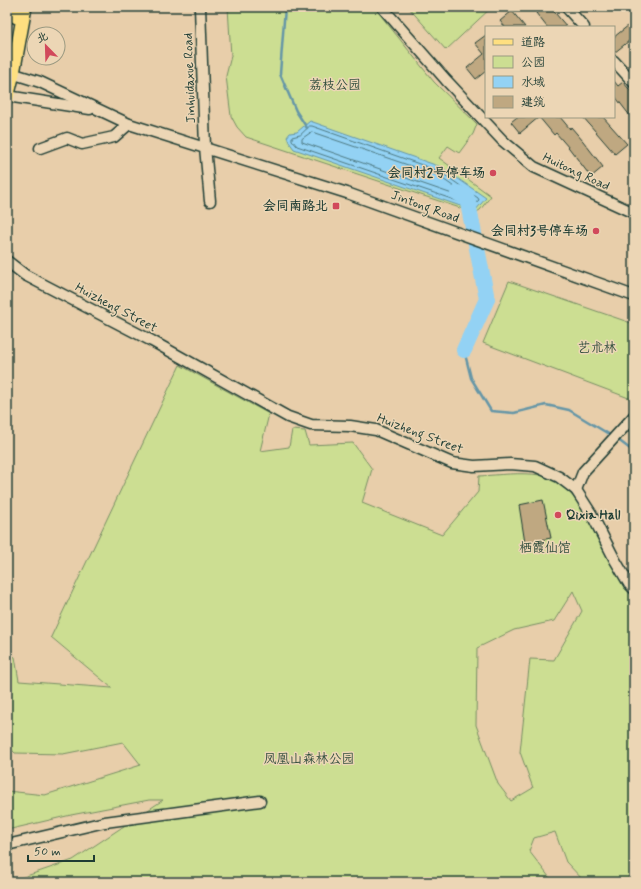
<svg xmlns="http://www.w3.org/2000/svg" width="641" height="889" font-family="Mynerve,'LXGW WenKai TC',sans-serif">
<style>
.green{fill:#ccde92;stroke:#768e63;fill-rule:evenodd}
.water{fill:#93d2f4;stroke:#6596a7}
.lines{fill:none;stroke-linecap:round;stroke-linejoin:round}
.shore{stroke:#4d7981;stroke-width:1}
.stream{stroke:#6596a7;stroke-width:2.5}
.river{stroke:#93d2f4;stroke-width:16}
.building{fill:#bfa881;stroke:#1f3d34}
.minor-casing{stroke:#1f3d34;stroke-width:13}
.major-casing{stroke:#1f3d34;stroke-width:16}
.minor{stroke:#ecd6b5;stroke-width:10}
.major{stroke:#fedf80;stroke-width:13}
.poi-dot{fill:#d1495b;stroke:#ecd6b5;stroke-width:1.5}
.labels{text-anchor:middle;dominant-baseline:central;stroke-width:3;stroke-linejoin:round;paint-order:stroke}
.street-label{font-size:13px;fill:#1f3d34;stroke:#ecd6b5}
.park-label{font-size:13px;fill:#304d3d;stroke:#ecd6b5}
.poi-label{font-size:13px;font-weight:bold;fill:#1f3d34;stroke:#ecd6b5;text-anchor:end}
</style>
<rect width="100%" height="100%" fill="#e8ceaa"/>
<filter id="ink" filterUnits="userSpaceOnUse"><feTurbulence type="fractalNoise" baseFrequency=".025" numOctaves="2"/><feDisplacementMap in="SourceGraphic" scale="8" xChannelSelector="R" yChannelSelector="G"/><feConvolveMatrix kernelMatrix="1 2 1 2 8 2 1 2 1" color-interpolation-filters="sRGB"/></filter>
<g filter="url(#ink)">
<g class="green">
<polygon points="228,7 374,7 434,82 477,124 473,134 459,153 448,146 439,158 491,196 480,210 475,213 246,137 237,127 231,116 226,76 231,56"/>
<polygon points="408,7 492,7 446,50"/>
<polygon points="509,281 634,324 634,400 483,343"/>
<path d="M 180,365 L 269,414 L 260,451 L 289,447 L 292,430 L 305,431 L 309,445 L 353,443 L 372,469 L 362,503 L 442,535 L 478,492 L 479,476 C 499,475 520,472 540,475 C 580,481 601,550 621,581 C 624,587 630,592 634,598 L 634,737 L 631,737 L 634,758 L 634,882 L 585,882 L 566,862 L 555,832 L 534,838 L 529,851 L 553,882 L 9,882 L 73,860 L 163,800 L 149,800 L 71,815 L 7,830 L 7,791 L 45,795 L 141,765 L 123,742 L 63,754 L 15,753 L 7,745 L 7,653 L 15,657 L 19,681 L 112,688 L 51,637 ZM 573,591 L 582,611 L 554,660 L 530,659 L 520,752 L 533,788 L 511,801 L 498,784 L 476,725 L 477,648 L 514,630 L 554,621 Z"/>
</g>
<polygon class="water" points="310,121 441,167 486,198 475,211 294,149 289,142 287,137 290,133 297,132"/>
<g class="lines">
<g class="shore">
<polygon points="310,126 312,126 439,171 478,198 479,200 472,206 297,146 292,140 292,137 300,135"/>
<polygon points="312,132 437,175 463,193 463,196 461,197 302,142 302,139"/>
</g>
<g class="stream">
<polyline points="285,7 280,74 296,111 307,128"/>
<polyline points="464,350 471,378 491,411 514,413 546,405 569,410 612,436"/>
<polyline points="617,439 634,452"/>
</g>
<polyline class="river" points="458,193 467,198 487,299 464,350"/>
</g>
<g class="building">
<polygon points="543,7 550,7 567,27 547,27 536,13"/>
<polygon points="512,11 525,27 505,27 500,21"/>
<polygon points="634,21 634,37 614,53 614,37"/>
<polygon points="486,35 486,71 476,79 467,68 484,54 475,43"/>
<polygon points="614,81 618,86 623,82 634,95 634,121 614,95"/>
<polygon points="517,117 539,117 520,133 511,122"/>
<polygon points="539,117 560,117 570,129 571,127 583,141 603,167 591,177 569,148 556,133 554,135"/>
<polygon points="583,117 603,117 627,144 615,154"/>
<polygon points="543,500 551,538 525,543 519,505"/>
</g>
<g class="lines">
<defs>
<g id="minor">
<polyline points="200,7 205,147 210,201"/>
<polyline points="382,7 446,80 503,141 534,167 634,213"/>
<polyline points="566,7 584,27"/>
<polyline points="614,61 634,83"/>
<polyline points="8,72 40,82 129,124 347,193 634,296"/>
<polyline points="7,96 90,109"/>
<polyline points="40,148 67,138 82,144 114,137 129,124"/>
<polyline points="7,261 25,275 152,341 288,417 311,425 350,426 376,430 452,463 474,466 510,464 535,466 559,477 576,490 592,515 615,560 629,584 634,589"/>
<polyline points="576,490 583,472 634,416"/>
<polyline points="7,845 105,822 260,801"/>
</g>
<g id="major">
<polyline points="12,7 13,15 17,17 21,15 24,11"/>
<polyline points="7,98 13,73 25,7"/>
</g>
</defs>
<use href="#minor" class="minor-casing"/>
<use href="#major" class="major-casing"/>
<use href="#minor" class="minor"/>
<use href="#major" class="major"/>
</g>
</g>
<g class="poi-dot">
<circle cx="493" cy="173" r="4"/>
<rect x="332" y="202" width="8" height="8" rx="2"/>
<circle cx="596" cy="231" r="4"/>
<circle cx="558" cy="515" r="4"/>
</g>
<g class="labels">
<g class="street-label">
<text transform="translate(190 78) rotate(-92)">Jinhuidaxue Road</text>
<text transform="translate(576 172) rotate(25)">Huitong Road</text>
<text transform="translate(425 207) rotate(20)">Jintong Road</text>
<text transform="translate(116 308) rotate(28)">Huizheng Street</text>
<text transform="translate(420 434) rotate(21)">Huizheng Street</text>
</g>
<g class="park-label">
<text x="335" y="85">荔枝公园</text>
<text x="597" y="348">艺术林</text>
<text x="545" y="548">栖霞仙馆</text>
<text x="309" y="759">凤凰山森林公园</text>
</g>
<g class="poi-label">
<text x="485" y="173">会同村2号停车场</text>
<text x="328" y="206">会同南路北</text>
<text x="588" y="231">会同村3号停车场</text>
<text x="566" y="515" text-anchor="start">Qixia Hall</text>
</g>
</g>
<rect width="641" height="889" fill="none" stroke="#ecd6b5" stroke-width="24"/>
<rect x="12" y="12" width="617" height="865" fill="none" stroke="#1f3d34" stroke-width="1.5" filter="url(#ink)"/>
<rect x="485" y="26" width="130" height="92" fill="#ecd6b5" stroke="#9a9981"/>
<rect x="493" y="39" width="20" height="6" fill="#fedf80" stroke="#9a9981"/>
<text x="521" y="46" font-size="12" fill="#1f3d34">道路</text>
<rect x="493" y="56" width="20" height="12" fill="#ccde92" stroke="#9a9981"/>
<text x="521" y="66" font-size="12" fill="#1f3d34">公园</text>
<rect x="493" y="76" width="20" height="12" fill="#93d2f4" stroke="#9a9981"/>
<text x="521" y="86" font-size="12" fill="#1f3d34">水域</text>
<rect x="493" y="96" width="20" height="12" fill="#bfa881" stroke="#9a9981"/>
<text x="521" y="106" font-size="12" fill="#1f3d34">建筑</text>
<g transform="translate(46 46) rotate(337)"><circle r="19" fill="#ecd6b5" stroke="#9a9981"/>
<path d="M0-3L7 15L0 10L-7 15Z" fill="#d1495b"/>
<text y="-6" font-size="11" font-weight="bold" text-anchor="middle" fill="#1f3d34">北</text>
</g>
<path d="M28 855v6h66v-6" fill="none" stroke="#1f3d34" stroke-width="2"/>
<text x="34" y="855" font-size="12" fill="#1f3d34" stroke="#ecd6b5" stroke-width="3" paint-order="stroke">50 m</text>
</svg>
